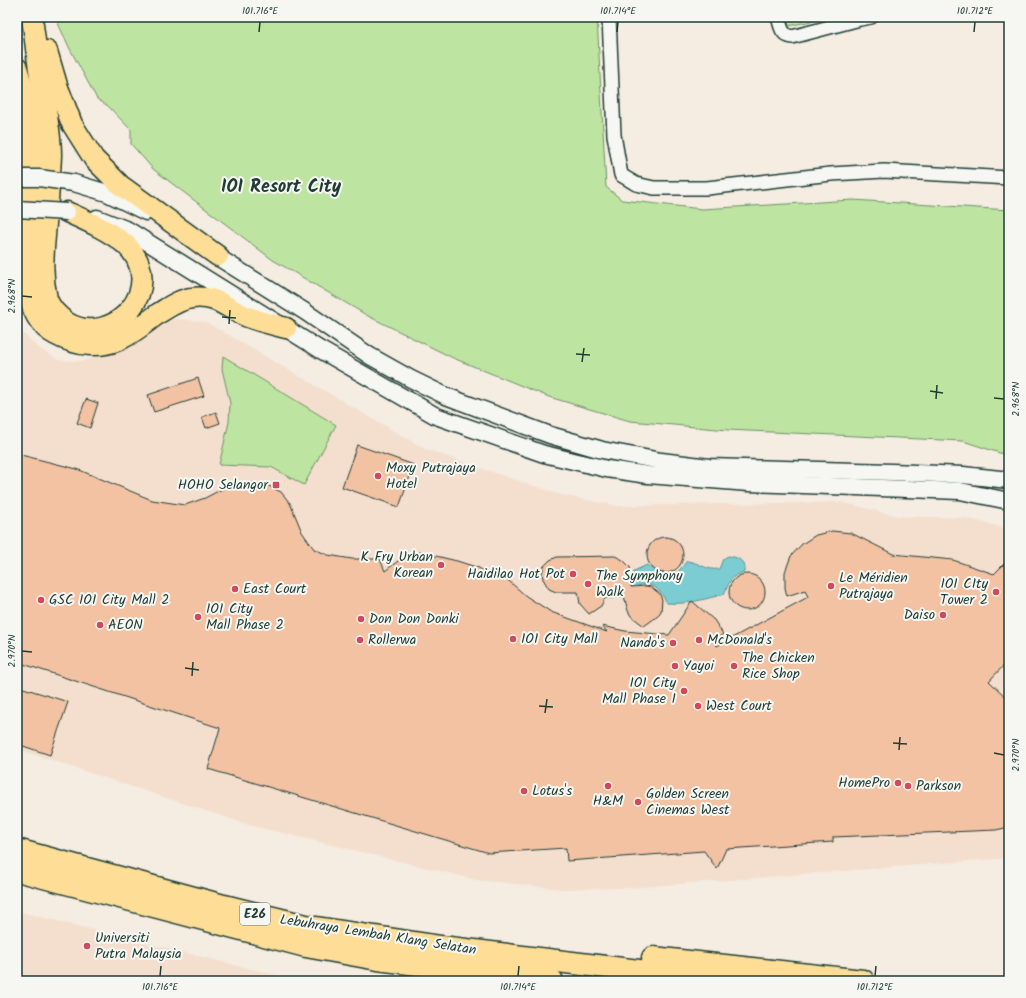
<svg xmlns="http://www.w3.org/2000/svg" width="1026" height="998" font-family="Kalam,sans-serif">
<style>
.built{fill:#f4dfcf}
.green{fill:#bde4a0;stroke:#6e906a}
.water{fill:#7bccd3;stroke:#569393}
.building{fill:#f3c2a3;stroke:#1f3d34}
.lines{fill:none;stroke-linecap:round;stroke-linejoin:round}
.minor-casing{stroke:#1f3d34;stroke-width:16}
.tertiary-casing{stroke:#1f3d34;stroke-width:19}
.primary-casing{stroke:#1f3d34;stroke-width:23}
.motorway-casing{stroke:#1f3d34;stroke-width:25}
.minor{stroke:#f6f6f2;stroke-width:13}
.tertiary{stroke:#f6f6f2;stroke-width:16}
.primary{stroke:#fede96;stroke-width:20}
.motorway{stroke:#fede96;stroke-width:22}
.tertiary-bridge-casing{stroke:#1f3d34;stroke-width:19;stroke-linecap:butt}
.tertiary-bridge{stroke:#f6f6f2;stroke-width:16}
.ticks{fill:none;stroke:#1f3d34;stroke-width:1.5}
.poi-dot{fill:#d1495b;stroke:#f6f6f2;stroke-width:1.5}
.labels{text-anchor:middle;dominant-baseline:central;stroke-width:4;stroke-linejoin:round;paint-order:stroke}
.shield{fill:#f6f6f2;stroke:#60746d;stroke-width:1}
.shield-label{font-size:13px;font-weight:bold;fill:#1f3d34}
.poi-label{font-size:14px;fill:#1f3d34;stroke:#f6f6f2;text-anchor:start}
.street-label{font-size:14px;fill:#1f3d34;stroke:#f6f6f2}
.district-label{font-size:18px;font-weight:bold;fill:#1f3d34;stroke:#f6f6f2}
.neatline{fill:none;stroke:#1f3d34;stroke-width:1.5}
.ticks-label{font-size:10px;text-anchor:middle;fill:#1f3d34}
</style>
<rect width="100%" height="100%" fill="#f5ece2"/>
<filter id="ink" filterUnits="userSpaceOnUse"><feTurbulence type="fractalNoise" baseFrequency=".025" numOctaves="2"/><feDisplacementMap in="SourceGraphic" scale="8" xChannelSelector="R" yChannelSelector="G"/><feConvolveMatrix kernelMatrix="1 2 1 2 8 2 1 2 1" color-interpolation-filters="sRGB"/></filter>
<g filter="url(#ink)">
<g class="built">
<polygon points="176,319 206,322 425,449 561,495 618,506 841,502 897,516 965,518 1009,529 1009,858 628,888 561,889 477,880 249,825 17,749 17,327 36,346 58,360 83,361 114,351 150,327"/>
<polygon points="17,911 299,981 17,981"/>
</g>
<g class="green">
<polygon points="55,17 597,17 606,187 622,200 702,209 853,200 1009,210 1009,456 963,441 728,430 630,421 549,397 453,358 368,316 273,260 153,169 131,144 131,130 108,106 97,99 70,49"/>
<polygon points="787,17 829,17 789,26"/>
<polygon points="223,356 336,425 304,485 271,467 219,465 229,422 230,403 222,369"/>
</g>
<path class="water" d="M 728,556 C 738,557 746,561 744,572 C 729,577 730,582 724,594 C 706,599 685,605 667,603 C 658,585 647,578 629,591 L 632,586 L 634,571 L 647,565 C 657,574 665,575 677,573 L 687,561 C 699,562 706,571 719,569 L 723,559 Z"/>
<g class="building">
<polygon points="198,378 204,396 154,412 148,395"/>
<polygon points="86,399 98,403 90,428 77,423"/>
<polygon points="216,412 220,423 206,428 202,417"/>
<polygon points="357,445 414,465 399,507 342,487"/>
<polygon points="17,454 77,469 152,500 185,505 205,498 226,487 238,484 254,483 269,486 281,492 290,503 302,532 314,549 328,555 352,559 380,559 385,571 402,558 419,552 457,561 479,568 495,579 501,574 526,596 551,612 607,632 602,626 625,631 669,635 692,601 714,620 723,634 714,641 717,646 808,597 805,590 787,596 785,588 785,572 791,556 802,544 816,535 832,531 851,533 893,554 953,560 994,574 1009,559 1009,660 989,681 1009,700 1009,827 996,830 833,837 833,842 726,849 717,869 704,851 567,861 566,848 489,853 208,769 220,728 17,662"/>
<circle cx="665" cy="555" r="18"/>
<polygon points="615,556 623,560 630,567 631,574 631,587 646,586 651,587 660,594 662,600 661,611 658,616 644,626 631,616 628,611 624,596 613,598 605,598 601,606 589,614 580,604 578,592 556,592 549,589 543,579 542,573 544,566 550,560 557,557"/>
<circle cx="747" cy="592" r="18"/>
<polygon points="17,686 68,702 50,755 17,744"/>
</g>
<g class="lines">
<defs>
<g id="minor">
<polyline points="609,17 614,135 621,175 636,184 654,188 707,188 831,174 884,171 1009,178"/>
<path d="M 778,17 C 781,26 781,35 792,37 L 860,19 L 871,17"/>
</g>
<g id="tertiary">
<polyline points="74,183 107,193 146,212"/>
<polyline points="97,218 128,230 319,349 436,416 544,454 607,469 648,475 749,483 960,491 1009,501"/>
<polyline points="208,251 304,311 370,356 411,379 446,396 550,435 602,450 661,461 709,467 892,472 963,475 1009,480"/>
</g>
<g id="primary">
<path d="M 32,17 C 35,41 38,65 42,89 C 46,111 51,132 51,155 C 50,182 47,209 45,236 C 43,258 42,277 47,299 C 50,308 58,316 66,322 C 114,351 170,285 125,244 C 108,230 87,221 67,212"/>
<polyline points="47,51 57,85 72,124 94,159 120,185 218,256"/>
<path d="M 17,68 L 25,96 L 32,133 L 27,282 C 29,303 36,325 56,335 C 76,346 100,349 121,339 C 134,333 147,322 159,313 C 169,307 180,299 192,298 C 219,295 226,309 248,317 C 261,322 274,325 286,328"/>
</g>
<g id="motorway">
<polyline points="17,850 224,906 310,927 441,947 722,981"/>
<polyline points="17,870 306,946 378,959 552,981"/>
<polyline points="653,958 863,981"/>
</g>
</defs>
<use href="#minor" class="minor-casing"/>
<use href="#tertiary" class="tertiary-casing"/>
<use href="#primary" class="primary-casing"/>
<use href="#motorway" class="motorway-casing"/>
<use href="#minor" class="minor"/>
<use href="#tertiary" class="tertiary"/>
<use href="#primary" class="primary"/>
<use href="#motorway" class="motorway"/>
<defs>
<g id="tertiary-bridge">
<polyline points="17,178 39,178 74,183"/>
<polyline points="17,209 67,212"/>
</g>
</defs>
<use href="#tertiary-bridge" class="tertiary-bridge-casing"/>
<use href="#tertiary-bridge" class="tertiary-bridge"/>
</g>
</g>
<path class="ticks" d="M 259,32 L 260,22M 617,32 L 618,22M 974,32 L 975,22M 22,296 L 32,297M 222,317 L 236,318M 229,324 L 230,310M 576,354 L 590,355M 582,362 L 584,348M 930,391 L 943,393M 994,398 L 1004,399M 936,399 L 937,385M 22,651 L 32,652M 185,668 L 199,670M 192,676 L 193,662M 539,706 L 553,707M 545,713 L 547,699M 893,743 L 907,744M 899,750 L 900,737M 994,753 L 1004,755M 160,976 L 161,966M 518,976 L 519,966M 875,976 L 876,966"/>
<g class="poi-dot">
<circle cx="378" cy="476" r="4"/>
<rect x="272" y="481" width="8" height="8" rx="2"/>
<circle cx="441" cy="565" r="4"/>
<circle cx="573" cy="574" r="4"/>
<circle cx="588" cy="584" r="4"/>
<circle cx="831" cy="586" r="4"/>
<circle cx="235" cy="589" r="4"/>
<circle cx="996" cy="592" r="4"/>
<circle cx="41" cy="600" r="4"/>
<circle cx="943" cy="615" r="4"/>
<circle cx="198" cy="617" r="4"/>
<circle cx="361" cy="619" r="4"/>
<circle cx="100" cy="625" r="4"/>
<circle cx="513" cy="639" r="4"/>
<circle cx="360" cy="640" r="4"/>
<circle cx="699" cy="640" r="4"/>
<circle cx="673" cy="643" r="4"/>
<circle cx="675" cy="666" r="4"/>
<circle cx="734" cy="666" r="4"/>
<circle cx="684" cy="691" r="4"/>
<circle cx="698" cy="706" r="4"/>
<circle cx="898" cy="783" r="4"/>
<circle cx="608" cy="786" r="4"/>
<circle cx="908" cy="786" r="4"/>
<circle cx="524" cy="791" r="4"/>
<circle cx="638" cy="802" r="4"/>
<circle cx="87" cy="946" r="4"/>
</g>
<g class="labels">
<rect class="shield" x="240" y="903" width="30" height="22" rx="3"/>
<g class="shield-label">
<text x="255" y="914">E26</text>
</g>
<g class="poi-label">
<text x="386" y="468">Moxy Putrajaya<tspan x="386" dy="16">Hotel</tspan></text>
<text x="268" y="485" text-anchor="end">HOHO Selangor</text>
<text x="433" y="557" text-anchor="end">K Fry Urban<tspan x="433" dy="16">Korean</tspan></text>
<text x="565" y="574" text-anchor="end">Haidilao Hot Pot</text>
<text x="596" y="576">The Symphony<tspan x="596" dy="16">Walk</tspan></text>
<text x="839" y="578">Le Méridien<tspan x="839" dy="16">Putrajaya</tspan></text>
<text x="988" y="584" text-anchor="end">IOI CIty<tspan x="988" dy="16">Tower 2</tspan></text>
<text x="243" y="589">East Court</text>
<text x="49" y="600">GSC IOI City Mall 2</text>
<text x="206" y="609">IOI City<tspan x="206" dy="16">Mall Phase 2</tspan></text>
<text x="935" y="615" text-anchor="end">Daiso</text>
<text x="369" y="619">Don Don Donki</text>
<text x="108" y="625">AEON</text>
<text x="521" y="639">IOI City Mall</text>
<text x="368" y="640">Rollerwa</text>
<text x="707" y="640">McDonald's</text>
<text x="665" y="643" text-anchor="end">Nando's</text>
<text x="742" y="658">The Chicken<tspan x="742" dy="16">Rice Shop</tspan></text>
<text x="683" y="666">Yayoi</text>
<text x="676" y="683" text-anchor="end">IOI City<tspan x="676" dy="16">Mall Phase 1</tspan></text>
<text x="706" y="706">West Court</text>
<text x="890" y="783" text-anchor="end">HomePro</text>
<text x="916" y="786">Parkson</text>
<text x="532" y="791">Lotus's</text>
<text x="646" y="794">Golden Screen<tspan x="646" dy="16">Cinemas West</tspan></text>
<text x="608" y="801" text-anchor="middle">H&amp;M</text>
<text x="95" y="938">Universiti<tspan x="95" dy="16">Putra Malaysia</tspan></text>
</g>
<g class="street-label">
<text transform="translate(378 935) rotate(9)">Lebuhraya Lembah Klang Selatan</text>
</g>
<g class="district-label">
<text x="281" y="187">IOI Resort City</text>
</g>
</g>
<rect width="1026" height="998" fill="none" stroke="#f6f6f2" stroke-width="44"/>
<rect x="22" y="22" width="982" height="954" class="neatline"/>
<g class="ticks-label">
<text x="260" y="14">101.716°E</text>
<text x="618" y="14">101.714°E</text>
<text x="975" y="14">101.712°E</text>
<text transform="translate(11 296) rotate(-90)" y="4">2.968°N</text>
<text transform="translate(1015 399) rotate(-90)" y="4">2.968°N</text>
<text transform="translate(11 651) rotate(-90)" y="4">2.970°N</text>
<text transform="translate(1015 755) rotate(-90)" y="4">2.970°N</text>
<text x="160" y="990">101.716°E</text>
<text x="518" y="990">101.714°E</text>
<text x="875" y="990">101.712°E</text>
</g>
</svg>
